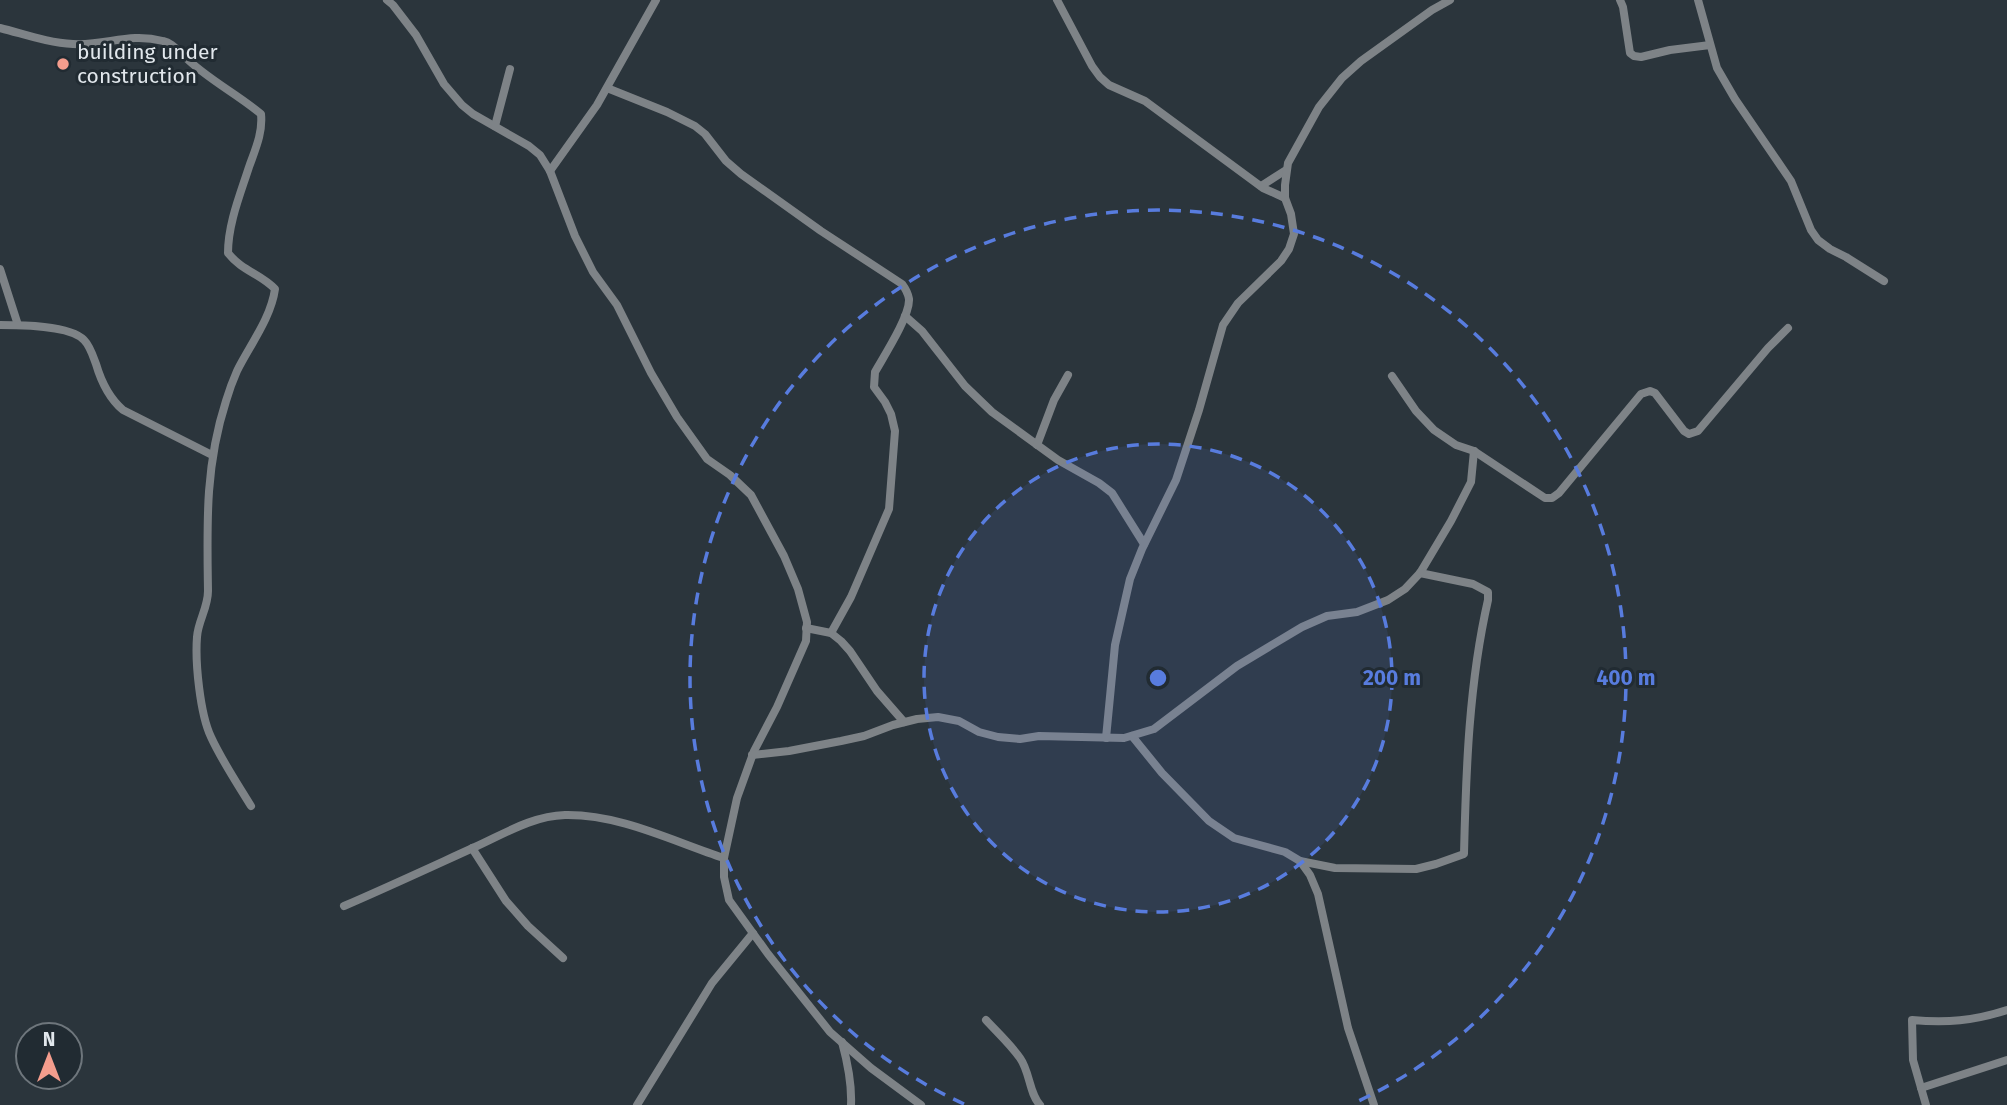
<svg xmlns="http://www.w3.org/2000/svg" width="2007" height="1105" font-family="'Fira Sans',sans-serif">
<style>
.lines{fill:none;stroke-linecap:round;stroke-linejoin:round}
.minor{stroke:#7e8387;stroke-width:8}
.ring{fill:none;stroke:#587cde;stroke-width:3.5;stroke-dasharray:12 9}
.poi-dot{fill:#f49d8d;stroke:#212b32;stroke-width:2.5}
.labels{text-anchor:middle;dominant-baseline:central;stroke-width:6;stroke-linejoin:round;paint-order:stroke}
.poi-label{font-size:21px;fill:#e1e7ec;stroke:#212b32;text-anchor:start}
.centre{fill:#587cde;stroke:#212b32;stroke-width:3.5}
.ring-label{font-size:21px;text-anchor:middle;font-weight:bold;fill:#587cde;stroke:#212b32;stroke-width:6;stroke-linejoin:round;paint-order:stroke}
</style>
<rect width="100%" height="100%" fill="#2b353c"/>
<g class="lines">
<g class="minor">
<polyline points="387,0 393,5 416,35 444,84 462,105 473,114 529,146 540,155 550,171 575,236 593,272 617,305 651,373 677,417 707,459 730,475 751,495 784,556 798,589 807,622 806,641 777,707 754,751 737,798 724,858 724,877 729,900 768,954 830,1032 871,1068 921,1105"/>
<polyline points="1057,0 1092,66 1100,77 1109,85 1145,101 1263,188 1285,198"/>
<polyline points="1620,0 1623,7 1630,53 1634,56 1641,57 1670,50 1710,45"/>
<polyline points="1698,0 1717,68 1735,99 1791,181 1811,230 1818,240 1830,249 1846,257 1884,281"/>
<path d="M 0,28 C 24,34 48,43 73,44 C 107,46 128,32 163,41 C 172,43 177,50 184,56 C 207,79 236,93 261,114 C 263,133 255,150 249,167 C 240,195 228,224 228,253 C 242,271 261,274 275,289 C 271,318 250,345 237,371 C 233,380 229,391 226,401 C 205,466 207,524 208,591 C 208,608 198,621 197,637 C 195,662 200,714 211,737 C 222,761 237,783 251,806"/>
<path d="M 607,88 L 667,112 L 695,126 L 705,134 L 726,161 L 741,174 L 821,231 L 902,284 C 905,288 908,293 909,299 C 910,316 884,356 875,372 L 874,387 L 885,402 L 891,414 L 895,431 L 889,509 L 851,597 L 831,633"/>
<polyline points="495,126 510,69"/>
<polyline points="550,171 597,105 656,0"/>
<polyline points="1261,186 1286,170"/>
<polyline points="0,269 18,325"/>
<polyline points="905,316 922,331 965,386 992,412 1058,460 1099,483 1112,493 1144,544"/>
<path d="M 0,325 C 20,325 70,325 84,340 C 90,346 93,356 96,364 C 101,381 110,399 123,410 L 212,455"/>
<polyline points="1392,376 1416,411 1434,430 1456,445 1474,451 1545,498 1552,498 1559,493 1641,394 1650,391 1655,393 1684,431 1689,434 1698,431 1768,348 1788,328"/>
<polyline points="1037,445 1054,400 1068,375"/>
<polyline points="806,628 831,633 841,641 850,651 877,691 904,722"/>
<polyline points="1132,736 1162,773 1209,821 1234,838 1285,852 1300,861 1310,875 1318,894 1348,1028 1374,1105"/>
<polyline points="1106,738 1115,645 1130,579 1142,549 1176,480 1199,410 1223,325 1238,303 1281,261 1289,249 1294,234 1291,214 1285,198 1285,185 1288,163 1319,107 1342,78 1361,61 1432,10 1450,0"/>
<polyline points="752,755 789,751 841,741 864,736 893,725 917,719 938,717 959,721 979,732 998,737 1020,739 1039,736 1124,738 1154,729 1237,666 1302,627 1327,616 1357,612 1388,600 1405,589 1420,573 1451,521 1471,482 1474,451"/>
<polyline points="472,848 506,901 528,926 563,958"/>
<path d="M 1300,861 L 1335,868 L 1416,869 L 1436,864 L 1464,854 C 1466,769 1469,683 1488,600 L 1488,592 L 1473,584 L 1420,573"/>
<path d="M 344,906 C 388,887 431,867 475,847 C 504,834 532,816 565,815 C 620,814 672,841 724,858"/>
<path d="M 986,1020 C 997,1032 1011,1045 1020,1058 C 1030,1072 1029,1093 1040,1105"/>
<path d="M 842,1042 C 848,1064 852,1083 851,1105"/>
<polyline points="1921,1088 2007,1060"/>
<polyline points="637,1105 712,983 753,933"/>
<path d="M 1926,1105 L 1913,1060 L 1912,1020 C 1947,1023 1973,1021 2007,1010"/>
</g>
</g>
<circle cx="1158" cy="678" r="234" fill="#587cde" fill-opacity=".12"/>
<g class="ring">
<circle cx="1158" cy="678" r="234"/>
<path d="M964 1104A468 468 0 1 1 1352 1104"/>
</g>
<circle class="poi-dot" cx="63" cy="64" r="7"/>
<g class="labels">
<g class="poi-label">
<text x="77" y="52">building under<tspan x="77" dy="24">construction</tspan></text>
</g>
</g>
<circle cx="1158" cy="678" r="10" class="centre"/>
<g class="ring-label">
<text x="1392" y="685">200 m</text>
<text x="1626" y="685">400 m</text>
</g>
<g transform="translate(49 1056)"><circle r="33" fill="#212b32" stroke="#6e767c" stroke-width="2"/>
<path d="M0-5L12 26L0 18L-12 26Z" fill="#f49d8d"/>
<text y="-10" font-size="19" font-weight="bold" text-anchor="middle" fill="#e1e7ec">N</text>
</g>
</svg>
